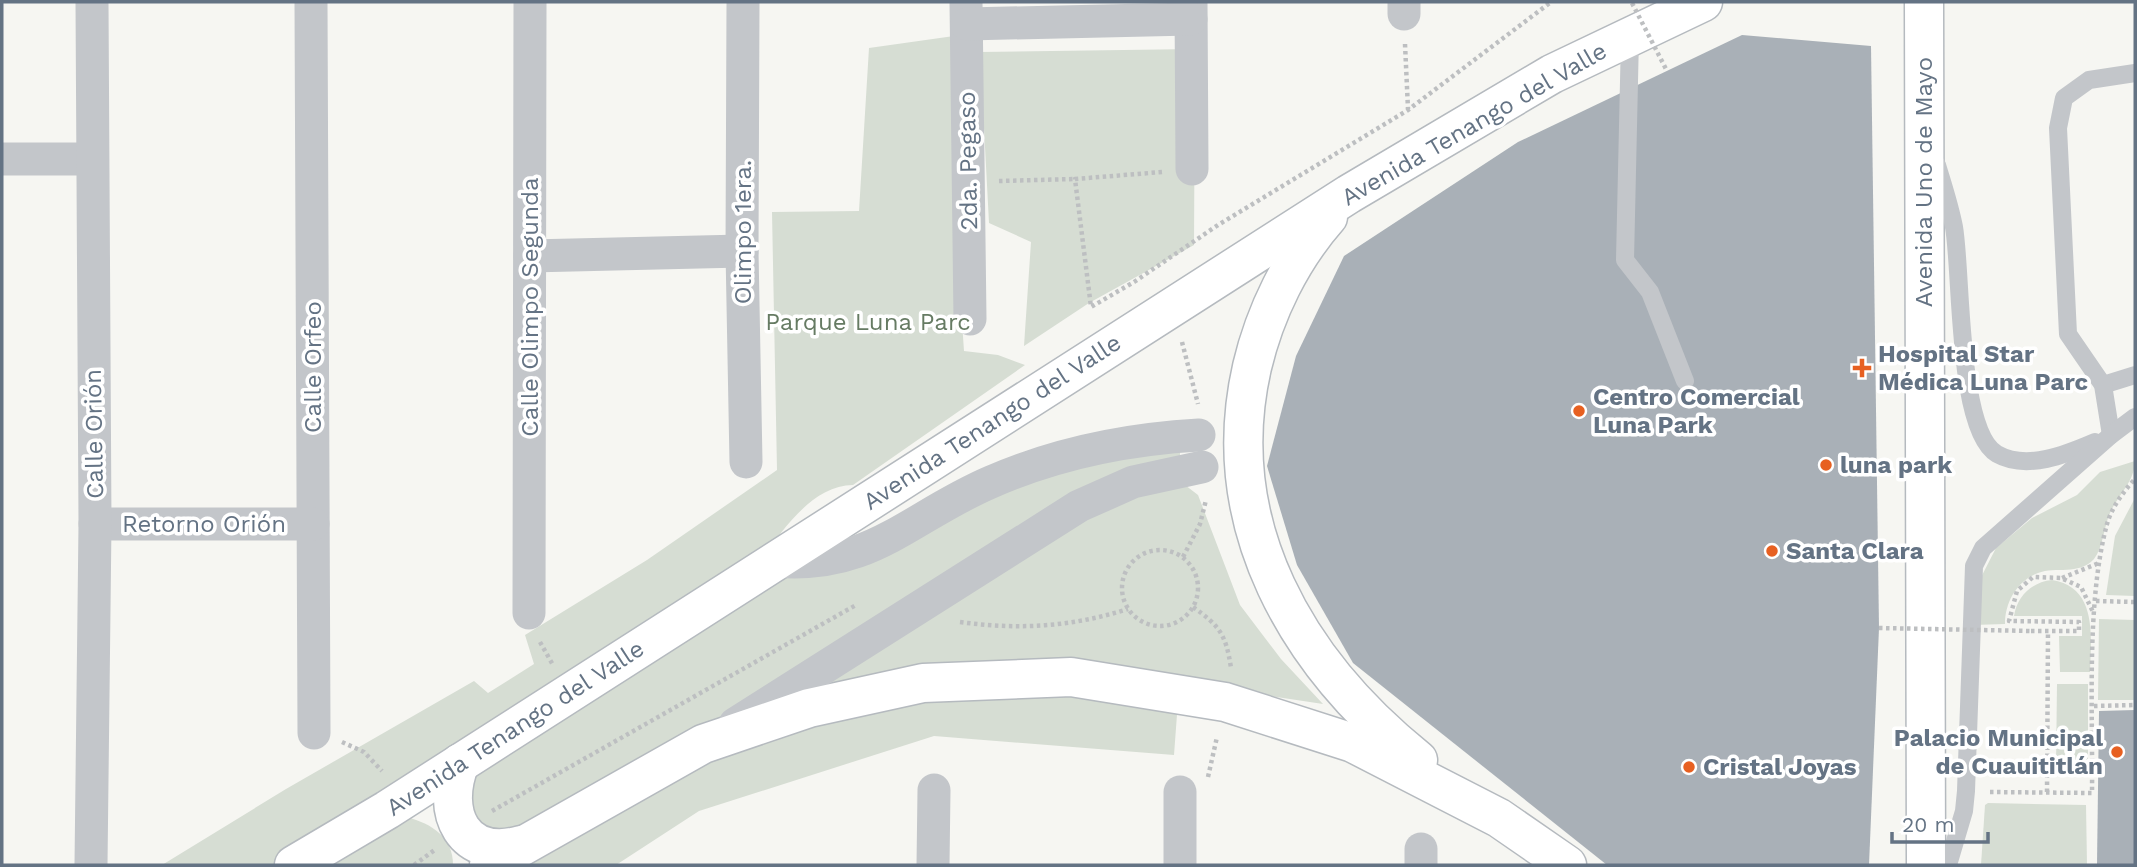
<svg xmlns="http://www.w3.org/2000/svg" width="2137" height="867" font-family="'Work Sans',sans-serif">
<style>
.green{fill:#d6ddd3}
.building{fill:#a9b0b7}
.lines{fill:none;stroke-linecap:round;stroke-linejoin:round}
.secondary-casing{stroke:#b5babf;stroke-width:41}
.path{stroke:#bdbfc1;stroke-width:4.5;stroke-dasharray:3.5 3.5;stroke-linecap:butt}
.lane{stroke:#c3c6ca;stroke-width:18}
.street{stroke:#c3c6ca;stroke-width:33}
.secondary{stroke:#fff;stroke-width:38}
.path-bridge{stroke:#bdbfc1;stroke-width:4.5;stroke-dasharray:3.5 3.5;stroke-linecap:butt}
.poi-dot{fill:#e76021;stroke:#fff;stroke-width:2.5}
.labels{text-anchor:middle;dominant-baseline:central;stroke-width:7;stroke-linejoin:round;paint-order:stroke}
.street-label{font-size:24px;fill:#647384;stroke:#fff}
.park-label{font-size:24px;fill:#667b63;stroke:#fff}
.poi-label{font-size:24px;font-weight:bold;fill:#647384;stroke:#fff;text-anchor:start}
</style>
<rect width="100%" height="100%" fill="#f6f6f2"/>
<g class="green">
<path d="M 954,36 L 954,205 L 964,351 L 998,355 L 1025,365 L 853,485 C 812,485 783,531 760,560 L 273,865 L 162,865 L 286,789 L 474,681 L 488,693 L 534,664 L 525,635 L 647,560 L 777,470 L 772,212 L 859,211 L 869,48 Z"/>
<polygon points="1195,49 1194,245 1089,303 1024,346 1031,242 989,223 980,52"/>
<polygon points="1180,449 1180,460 706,733 496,840 452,788 772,579 1033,474"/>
<path d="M 2135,461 C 2135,481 2118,495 2110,513 C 2104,526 2103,548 2094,559 C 2078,576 2056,566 2038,573 C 2017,581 2005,602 2005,624 L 1973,625 L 1974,591 L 1996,548 L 2032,518 L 2077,495 L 2100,472 Z"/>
<polygon points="1185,485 1198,495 1240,605 1281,659 1323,704 1075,667 759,718 1115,501"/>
<polygon points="2135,498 2135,596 2106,595 2115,536"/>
<path d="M 2052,580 C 2098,587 2091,638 2090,672 L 2060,672 L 2059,636 L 2082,636 L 2082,616 L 2014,616 C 2017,596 2032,582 2052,580 Z"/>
<polygon points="2099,619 2135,620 2135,700 2098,700"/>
<polygon points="1073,683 1178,701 1174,755 934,736 699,811 616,865 510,865 699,754 799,719"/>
<polygon points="2057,684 2088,684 2088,765 2056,766"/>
<polygon points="1988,803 2086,805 2087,865 1981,865 1985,805"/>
<path d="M 407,817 C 432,824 453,837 453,865 L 322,865 Z"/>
</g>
<g class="building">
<polygon points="1742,35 1871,46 1879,628 1869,865 1607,865 1353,663 1297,565 1267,466 1296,356 1344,256 1518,142"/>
<polygon points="2135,710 2135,865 2097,865 2099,711"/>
</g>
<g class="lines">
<defs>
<g id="secondary">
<polyline points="1924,2 1926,865"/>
<path d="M 1328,217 C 1291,259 1265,312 1252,367 C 1216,525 1297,663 1418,760"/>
<path d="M 460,763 C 440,813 463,861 521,845"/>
<polyline points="294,865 387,810 1349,194 1552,74 1703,2"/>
<polyline points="489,865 703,744 809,708 923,683 1071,677 1225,702 1353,743 1499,818 1567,865"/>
</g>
</defs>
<use href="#secondary" class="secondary-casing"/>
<g class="path">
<polyline points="1405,44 1408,109"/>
<polyline points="1162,172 1075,179 1091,307 1134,282 1218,225 1408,110 1551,2"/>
<polyline points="999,181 1075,179"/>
<polyline points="1182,342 1198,404"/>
<circle cx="1160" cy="588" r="38"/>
<polyline points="1183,557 1200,524 1206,500"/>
<polyline points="2062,578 2099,563"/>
<polyline points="2096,601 2135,602"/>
<path d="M 1193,607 C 1220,626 1226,635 1231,668"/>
<path d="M 960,622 C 1019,630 1071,627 1128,609"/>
<polyline points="2031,631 2079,631 2079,622 2009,621 2017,591 2033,577 2061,578 2081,587 2094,614"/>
<polyline points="540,642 553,665"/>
<polyline points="2094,706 2135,705"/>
<polyline points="342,742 364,752 382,771"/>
<polyline points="1208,777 1217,737"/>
<path d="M 1990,792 L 2092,793 C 2093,711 2086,602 2107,524 C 2112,507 2123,492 2135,479"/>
<polyline points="2047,792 2048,632"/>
<polyline points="492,811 856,605"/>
<polyline points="414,865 436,849"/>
</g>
<g class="lane">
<polyline points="1630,37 1625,260 1650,292 1685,381"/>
<path d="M 1937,165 C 1943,185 1950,206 1954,227 C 1962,273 1957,431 1997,454 C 2027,471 2067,454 2095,442"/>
<polyline points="2103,385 2135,375"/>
<polyline points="2111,435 2103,385 2068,334 2058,128 2064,98 2089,80 2135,73"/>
<polyline points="1948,865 1964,811 1966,791 1974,566 1983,548 2111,435 2135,417"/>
</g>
<g class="street">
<polyline points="311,2 314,733"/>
<polyline points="743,2 742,251 746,462"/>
<polyline points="966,2 970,319"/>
<polyline points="1191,2 1192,169"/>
<polyline points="1404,14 1404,2"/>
<polyline points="967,24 1191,19"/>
<polyline points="2,159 91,159"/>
<polyline points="530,256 742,251"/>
<polyline points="95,524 313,524"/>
<path d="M 774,561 C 871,570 909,517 991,482 C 1055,454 1129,439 1199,435"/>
<polyline points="529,613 530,2"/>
<polyline points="735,724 1079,506 1133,482 1202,467"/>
<polyline points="1180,792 1180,865"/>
<polyline points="91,865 95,524 92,2"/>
<polyline points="933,865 934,790"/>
<polyline points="1421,865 1421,849"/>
</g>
<use href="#secondary" class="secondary"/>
<g class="path-bridge">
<polyline points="1632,3 1667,71"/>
<polyline points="1879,628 2031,631"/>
</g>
</g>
<g class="poi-dot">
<path d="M1858.5 357.5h7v7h7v7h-7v7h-7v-7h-7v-7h7z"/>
<circle cx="1579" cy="411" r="7"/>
<circle cx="1826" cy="465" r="7"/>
<circle cx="1772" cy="551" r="7"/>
<circle cx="2117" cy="752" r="7"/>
<circle cx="1689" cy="767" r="7"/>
</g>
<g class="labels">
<g class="street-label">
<text transform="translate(1474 124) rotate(-30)">Avenida Tenango del Valle</text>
<text transform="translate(968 161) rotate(-91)">2da. Pegaso</text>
<text transform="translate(1924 182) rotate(-90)">Avenida Uno de Mayo</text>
<text transform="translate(743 232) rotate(-90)">Olimpo 1era.</text>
<text transform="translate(530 307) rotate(-90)">Calle Olimpo Segunda</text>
<text transform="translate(313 367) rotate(-90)">Calle Orfeo</text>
<text transform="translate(992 422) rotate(-33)">Avenida Tenango del Valle</text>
<text transform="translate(94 434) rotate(-91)">Calle Orión</text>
<text x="204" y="524">Retorno Orión</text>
<text transform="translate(515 728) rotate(-33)">Avenida Tenango del Valle</text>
</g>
<g class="park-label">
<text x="868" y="322">Parque Luna Parc</text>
</g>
<g class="poi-label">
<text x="1878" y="354">Hospital Star<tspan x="1878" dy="28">Médica Luna Parc</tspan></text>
<text x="1593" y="397">Centro Comercial<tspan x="1593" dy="28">Luna Park</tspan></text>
<text x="1840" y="465">luna park</text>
<text x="1786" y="551">Santa Clara</text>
<text x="2103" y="738" text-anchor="end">Palacio Municipal<tspan x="2103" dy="28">de Cuauititlán</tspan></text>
<text x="1703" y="767">Cristal Joyas</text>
</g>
</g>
<rect width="2137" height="867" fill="none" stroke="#647384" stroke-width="7"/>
<path d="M1892 832v10h96v-10" fill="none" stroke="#647384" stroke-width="3.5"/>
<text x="1902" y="832" font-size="21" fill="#647384" stroke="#ffffff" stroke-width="5" paint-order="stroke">20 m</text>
</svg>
